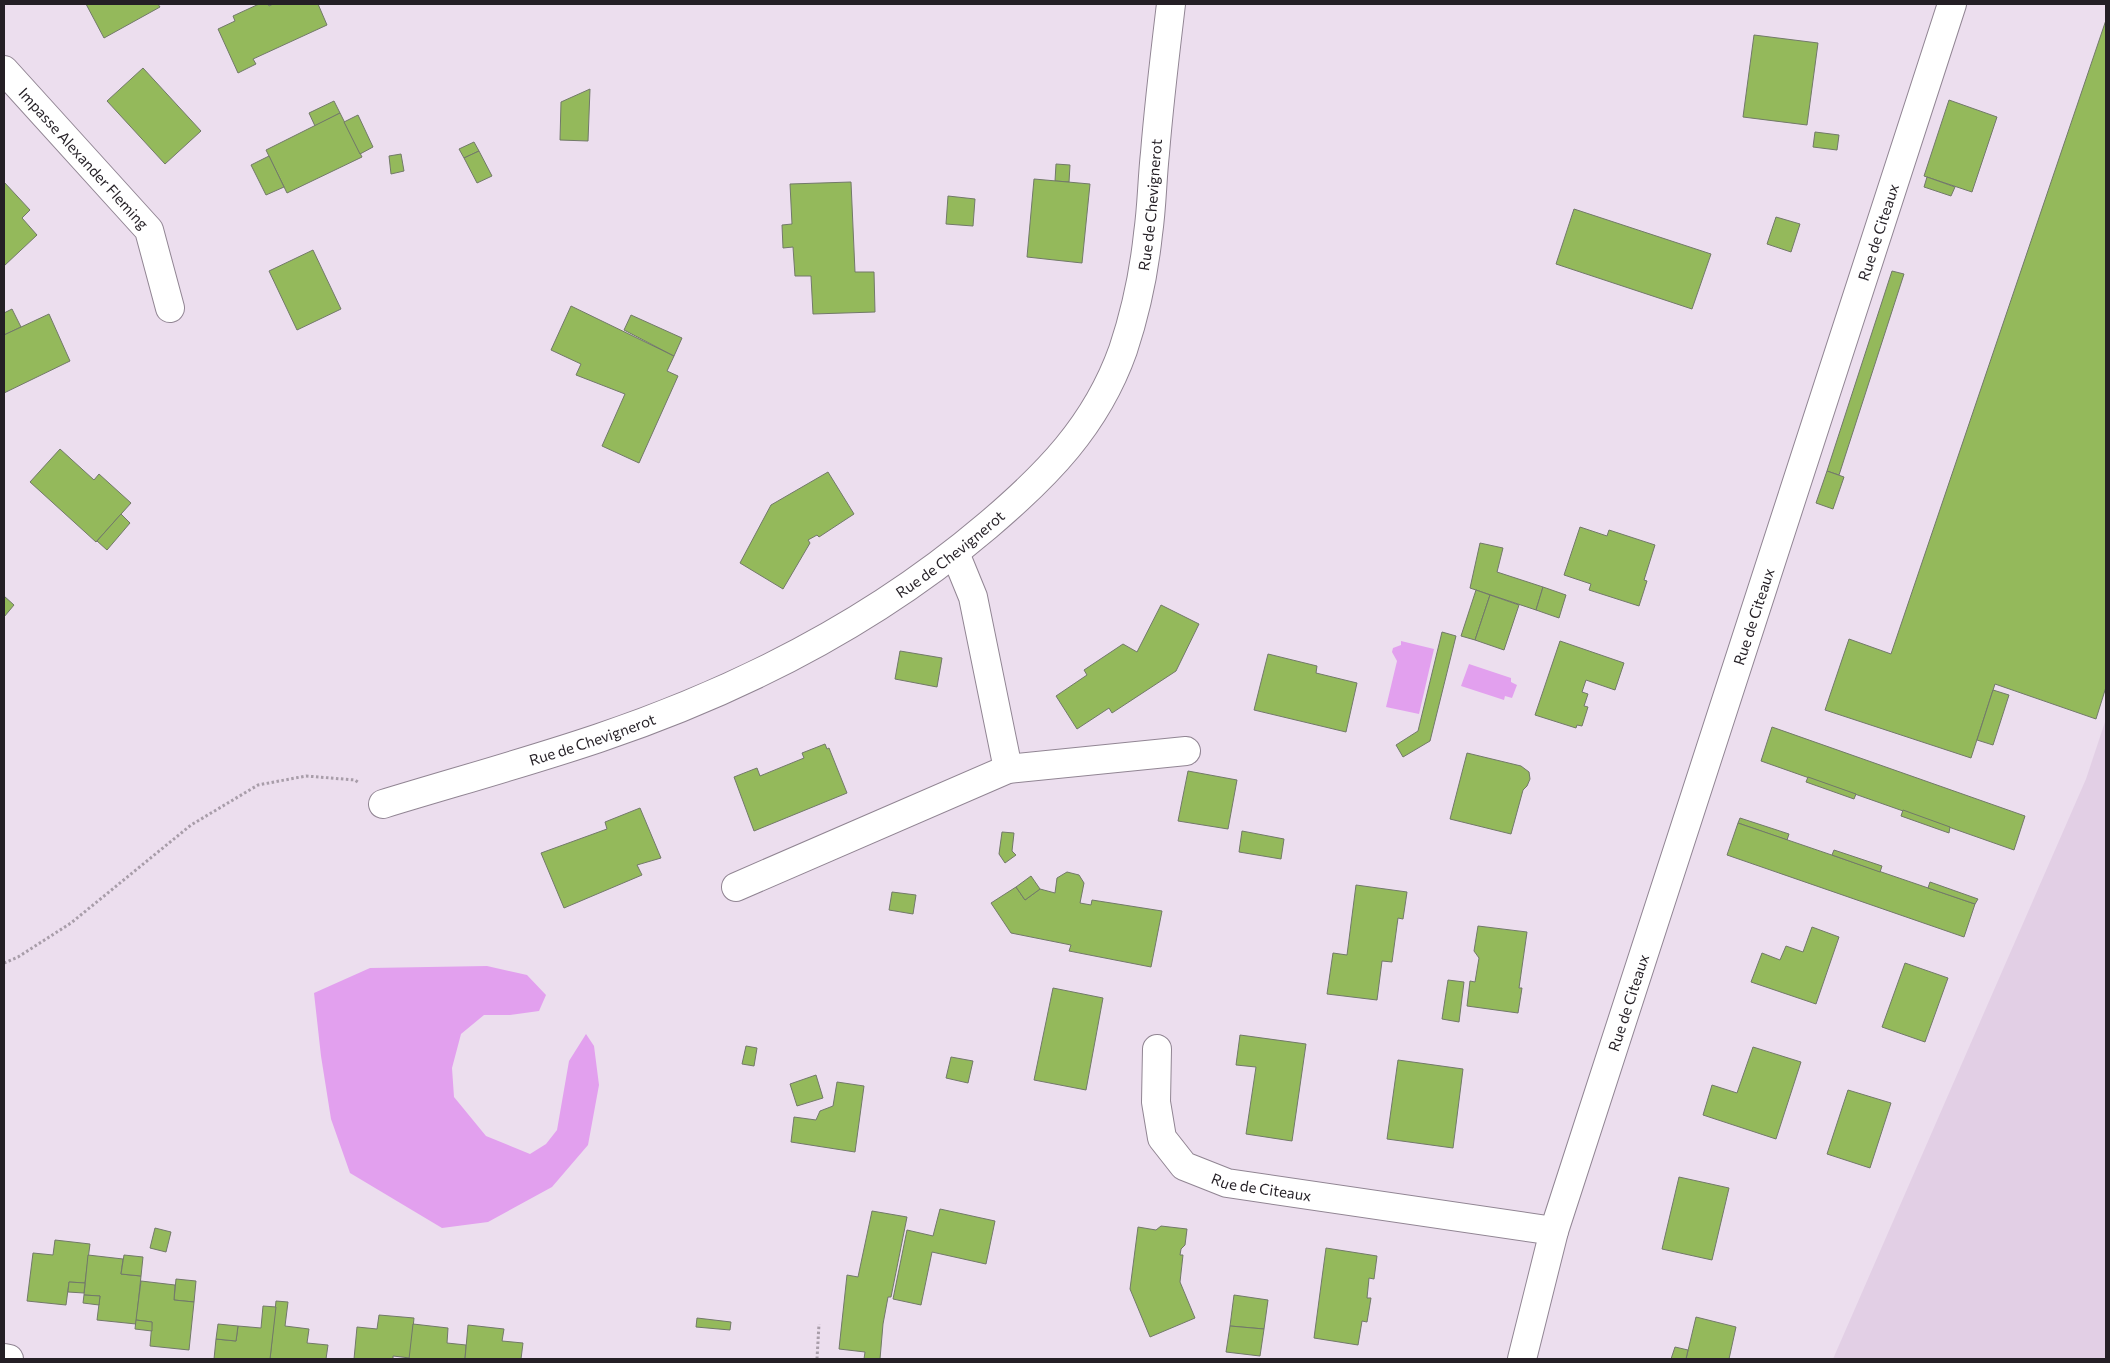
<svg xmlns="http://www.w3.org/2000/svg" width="2110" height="1363" font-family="Commissioner,sans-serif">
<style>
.built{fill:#e2cfe5}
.water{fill:#e2a0ee}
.building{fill:#94b95b;stroke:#727969}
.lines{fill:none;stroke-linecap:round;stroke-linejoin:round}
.minor-casing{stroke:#918593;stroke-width:30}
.path{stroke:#a89da9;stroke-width:3;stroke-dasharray:2.5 2.5;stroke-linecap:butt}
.minor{stroke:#fff;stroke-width:28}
.labels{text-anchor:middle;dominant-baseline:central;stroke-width:4.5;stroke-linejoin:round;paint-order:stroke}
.street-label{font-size:15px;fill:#241f25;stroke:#f9ebfb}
</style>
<rect width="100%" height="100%" fill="#ecdeee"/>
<polygon class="built" points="2106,719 2106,1359 1833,1359 2086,779"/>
<g class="water">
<polygon points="1401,641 1434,649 1419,714 1386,707 1397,661 1392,652 1393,648 1401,645"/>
<polygon points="1469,664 1511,678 1511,682 1517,685 1512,698 1505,696 1504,700 1461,686"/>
<polygon points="487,966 527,975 546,995 539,1011 510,1015 484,1015 461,1034 452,1068 454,1097 486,1136 530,1154 546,1144 557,1130 569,1061 586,1034 594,1046 599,1085 588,1145 552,1187 488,1222 442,1228 350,1173 331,1119 321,1056 314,993 370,968"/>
</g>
<g class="building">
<polygon points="86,4 158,4 160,7 104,38"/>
<polygon points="259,4 268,4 269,6 273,4 318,4 327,25 253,59 256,64 238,73 218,29 235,21 233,16"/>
<polygon points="2106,20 2106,687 2096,719 1995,684 1971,758 1825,710 1849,639 1891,654"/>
<polygon points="1754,35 1818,43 1807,125 1743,117"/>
<polygon points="143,68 201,131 165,164 107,101"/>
<polygon points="590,89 588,141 560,140 561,102"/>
<polygon points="1949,100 1997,117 1972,192 1924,176"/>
<polygon points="334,101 340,113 315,126 309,113"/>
<polygon points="340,113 362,157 287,193 266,150"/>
<polygon points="358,115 373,147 360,154 344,122"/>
<polygon points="1815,132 1839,135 1837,150 1813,147"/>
<polygon points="474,142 479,151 464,158 459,149"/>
<polygon points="479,151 492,176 477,183 464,158"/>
<polygon points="401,154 404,171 391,174 389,156"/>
<polygon points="269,156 284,187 266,195 251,165"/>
<polygon points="1056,164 1070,165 1069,182 1055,181"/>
<polygon points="1927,177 1955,187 1951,196 1924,187"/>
<polygon points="1034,179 1090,184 1082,263 1027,257"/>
<polygon points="4,182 30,210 22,218 37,235 4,266"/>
<polygon points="851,182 855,272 874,272 875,312 813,314 811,276 795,276 793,247 783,248 782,225 792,224 790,184"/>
<polygon points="948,196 975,199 973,226 946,224"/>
<polygon points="1574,209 1711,254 1692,309 1556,264"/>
<polygon points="1776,217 1800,224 1791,252 1767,244"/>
<polygon points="313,250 341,309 297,330 269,271"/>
<polygon points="1892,271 1904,274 1839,475 1827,471"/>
<polygon points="571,306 674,356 667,371 678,376 639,463 602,446 625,394 576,375 581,364 551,350"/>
<polygon points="12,309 21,327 4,335 4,313"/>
<polygon points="49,314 70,361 4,393 4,335"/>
<polygon points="631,315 682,338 674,356 624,330"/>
<polygon points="60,449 94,480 99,474 131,503 96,542 30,482"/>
<polygon points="1827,471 1844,477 1833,509 1816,503"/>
<polygon points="828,472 854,514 819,537 817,535 808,540 810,543 783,589 740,563 771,505"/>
<polygon points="121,514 130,523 107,550 97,541"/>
<polygon points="1580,527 1607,536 1609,530 1655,545 1644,580 1647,581 1639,606 1589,590 1591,584 1564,575"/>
<polygon points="1480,543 1503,548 1497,572 1543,587 1536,610 1470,588"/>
<polygon points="1543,587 1566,595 1559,618 1536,610"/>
<polygon points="1476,590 1490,595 1475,640 1461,636"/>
<polygon points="1490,595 1519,605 1504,650 1475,640"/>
<polygon points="4,596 14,605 4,617"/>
<polygon points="1161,605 1199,624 1176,671 1112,713 1109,708 1077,729 1056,696 1087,675 1084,670 1123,644 1137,652"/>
<polygon points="1442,632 1456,636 1430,741 1403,757 1396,745 1418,731"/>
<polygon points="1560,641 1624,663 1615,690 1586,680 1582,692 1588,694 1584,706 1588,707 1582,726 1577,725 1576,728 1535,715"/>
<polygon points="900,651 942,658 937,687 895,679"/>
<polygon points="1268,654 1317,666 1316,673 1357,683 1346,732 1254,710"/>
<polygon points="1993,690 2009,695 1993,745 1977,740"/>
<polygon points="1772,727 2025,816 2014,850 1761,761"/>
<polygon points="825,744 827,749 829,748 847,793 754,831 734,777 757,768 760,776 804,758 802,753"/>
<polygon points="1467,753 1521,766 1529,772 1530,779 1527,786 1523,790 1511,834 1450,819"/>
<polygon points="1188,771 1237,780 1228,829 1178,821"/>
<polygon points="1808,777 1856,794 1854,799 1806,782"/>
<polygon points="640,808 661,858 637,865 642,875 564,908 541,853 607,829 605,822"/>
<polygon points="1903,810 1950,827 1949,833 1901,816"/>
<polygon points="1740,818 1789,834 1787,840 1738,823"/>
<polygon points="1738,823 1975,904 1964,937 1727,855"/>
<polygon points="1242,831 1284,839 1281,859 1239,852"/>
<polygon points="1002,832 1014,833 1012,851 1016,855 1005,863 999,854"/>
<polygon points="1834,850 1882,866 1880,872 1832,855"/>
<polygon points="1067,872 1079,875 1084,883 1080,903 1091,905 1092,900 1162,911 1151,967 1069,951 1071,945 1011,933 991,903 1016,887 1025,900 1040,889 1055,893 1057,878"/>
<polygon points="1031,876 1040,889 1025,900 1016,887"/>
<polygon points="1930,882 1978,899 1975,904 1928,888"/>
<polygon points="1356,885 1407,892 1403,919 1398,918 1392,962 1382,961 1377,1000 1327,994 1333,953 1347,955"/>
<polygon points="892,892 916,895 913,914 889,910"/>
<polygon points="1478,926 1527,932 1519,988 1522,988 1518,1013 1467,1006 1470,981 1475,982 1479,958 1474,951"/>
<polygon points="1812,927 1839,937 1816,1004 1751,982 1762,953 1780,960 1786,946 1803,952"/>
<polygon points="1905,963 1948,978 1925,1042 1882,1027"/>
<polygon points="1448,980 1464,982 1459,1022 1442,1019"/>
<polygon points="1053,988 1103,998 1086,1090 1034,1080"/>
<polygon points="1240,1035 1306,1044 1292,1141 1246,1134 1256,1067 1236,1065"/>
<polygon points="746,1046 757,1048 754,1066 742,1064"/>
<polygon points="1753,1047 1801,1062 1776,1139 1703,1115 1712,1085 1737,1093"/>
<polygon points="951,1057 973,1061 968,1083 946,1078"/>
<polygon points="1398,1060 1463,1069 1453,1148 1387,1139"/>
<polygon points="816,1075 823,1098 797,1106 790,1084"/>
<polygon points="837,1082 864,1086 855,1152 791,1142 794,1117 816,1120 820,1111 833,1106"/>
<polygon points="1848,1090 1891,1103 1870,1168 1827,1154"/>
<polygon points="1679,1177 1729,1188 1712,1260 1662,1249"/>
<polygon points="940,1209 995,1221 986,1264 932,1252 921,1305 893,1299 907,1230 933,1236"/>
<polygon points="872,1211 907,1217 891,1297 888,1297 883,1324 880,1359 864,1359 865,1352 839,1349 847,1275 858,1277"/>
<polygon points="1161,1226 1187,1229 1185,1245 1181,1249 1180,1255 1183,1255 1180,1282 1195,1318 1150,1337 1130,1289 1138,1227 1156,1230"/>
<polygon points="155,1228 171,1232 166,1252 150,1248"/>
<polygon points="55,1240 90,1244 85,1283 69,1282 66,1305 27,1301 33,1253 53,1255"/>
<polygon points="1326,1248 1377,1256 1374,1279 1369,1278 1367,1298 1371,1298 1367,1322 1362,1321 1358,1345 1314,1338"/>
<polygon points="88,1255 123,1259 121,1274 141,1276 136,1324 97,1320 100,1296 84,1295"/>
<polygon points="124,1255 143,1257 141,1276 121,1274"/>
<polygon points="176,1279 196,1281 194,1302 174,1300"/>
<polygon points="141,1281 175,1285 174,1300 194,1302 189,1350 150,1346 152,1322 136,1320"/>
<polygon points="69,1282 85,1283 84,1293 68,1292"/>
<polygon points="84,1295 100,1296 99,1305 83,1303"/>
<polygon points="1234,1295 1268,1300 1264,1329 1230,1326"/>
<polygon points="276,1301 288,1302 285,1326 309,1329 307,1343 328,1345 326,1359 270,1359"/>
<polygon points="263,1306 276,1307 270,1359 214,1359 216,1339 236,1341 238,1326 261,1328"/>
<polygon points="379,1315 414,1318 410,1358 393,1356 393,1359 354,1359 357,1327 377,1329"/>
<polygon points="1696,1317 1736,1327 1729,1359 1686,1359"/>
<polygon points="697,1318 731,1322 730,1330 696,1327"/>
<polygon points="136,1320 152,1322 152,1331 135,1329"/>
<polygon points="218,1324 238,1326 236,1341 216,1339"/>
<polygon points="413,1324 448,1328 447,1343 466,1345 465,1359 409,1359"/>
<polygon points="468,1325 504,1329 502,1341 523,1343 521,1359 465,1359"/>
<polygon points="1230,1326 1264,1329 1260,1356 1226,1352"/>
<polygon points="1675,1347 1688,1350 1686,1359 1671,1359"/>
</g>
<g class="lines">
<defs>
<g id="minor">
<path id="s1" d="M 4,70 L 149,230 L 170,308"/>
<polyline points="955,553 973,597 1008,769"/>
<path id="s2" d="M 383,804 C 455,782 528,762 599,738 C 738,691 874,622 987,526 C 1046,476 1096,426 1123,350 C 1135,314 1144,272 1148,234 C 1152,207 1152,180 1155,153 C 1159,103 1165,54 1171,4"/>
<polyline points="736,887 1008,769 1186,751"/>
<path id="s3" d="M 1157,1049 L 1156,1102 L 1162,1138 L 1184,1166 L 1227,1183 L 1554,1231"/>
<polyline points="4,1358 9,1359"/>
<path id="s4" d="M 1522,1359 L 1554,1231 L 1952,4"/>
</g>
</defs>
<use href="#minor" class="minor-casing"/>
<g class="path">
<polyline points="4,963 18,957 71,923 191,825 258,785 306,776 355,780 359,783"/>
<polyline points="817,1359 819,1324"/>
</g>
<use href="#minor" class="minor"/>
</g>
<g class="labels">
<g class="street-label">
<text stroke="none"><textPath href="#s1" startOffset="119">Impasse Alexander Fleming</textPath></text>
<text stroke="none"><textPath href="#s2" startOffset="1044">Rue de Chevignerot</textPath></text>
<text stroke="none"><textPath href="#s4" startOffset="1182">Rue de Citeaux</textPath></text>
<text stroke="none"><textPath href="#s2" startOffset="624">Rue de Chevignerot</textPath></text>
<text stroke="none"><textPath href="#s4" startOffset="778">Rue de Citeaux</textPath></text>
<text stroke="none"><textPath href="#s2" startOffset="219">Rue de Chevignerot</textPath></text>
<text stroke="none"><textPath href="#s4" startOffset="372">Rue de Citeaux</textPath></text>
<text stroke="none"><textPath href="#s3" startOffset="206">Rue de Citeaux</textPath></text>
</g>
</g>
<rect width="2110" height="1363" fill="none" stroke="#241f25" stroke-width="10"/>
</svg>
